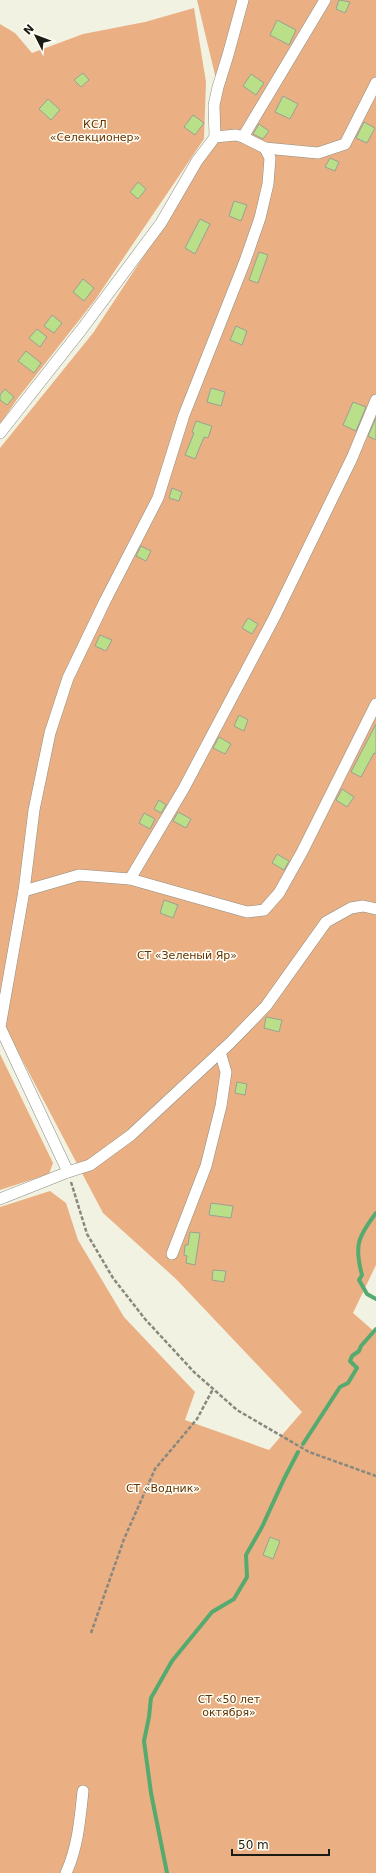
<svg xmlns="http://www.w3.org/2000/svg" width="376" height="1873" font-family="'DejaVu Sans',sans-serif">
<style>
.green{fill:#eab084}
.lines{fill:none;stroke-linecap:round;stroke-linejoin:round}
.stream{stroke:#55aa6f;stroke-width:4}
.building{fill:#b9e089;stroke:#9aa093}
.minor-casing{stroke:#8e8d80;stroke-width:12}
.path{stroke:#88887e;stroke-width:2.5;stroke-dasharray:4 2;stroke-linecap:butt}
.minor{stroke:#fff;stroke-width:11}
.labels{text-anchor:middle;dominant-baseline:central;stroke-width:3;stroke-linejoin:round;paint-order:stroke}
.park-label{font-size:11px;fill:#633200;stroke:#fffff6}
</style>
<rect width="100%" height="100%" fill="#f2f2e3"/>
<g class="green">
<polygon points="197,0 376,0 376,1265 353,1313 376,1333 376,1873 0,1873 0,1207 50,1191 66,1203 78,1240 124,1317 195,1392 185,1420 269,1450 302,1412 176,1279 103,1213 7,1031 0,1033 0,448 93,333 153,242 214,144 216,79"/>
<polygon points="194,8 206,82 204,139 95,300 18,398 0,424 0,24 15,33 32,53 83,34 145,22"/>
<polygon points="0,1054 53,1163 49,1174 0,1190"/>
</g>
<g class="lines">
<g class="stream">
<path d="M 376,1213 C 358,1237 354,1245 362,1275 L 359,1280 L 367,1294 L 376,1299"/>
<polyline points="303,1444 340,1387 348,1383 357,1368 350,1361 352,1356 359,1351 361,1346 376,1329"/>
<polyline points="167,1873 151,1793 144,1741 149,1717 151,1698 172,1661 212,1612 234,1599 247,1577 246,1555 262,1527 284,1479 298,1452"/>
</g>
</g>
<g class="building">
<polygon points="339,0 350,2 345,13 336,9"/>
<polygon points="277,20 296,30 289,45 270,35"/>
<polygon points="83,73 89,80 81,87 74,80"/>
<polygon points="251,74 264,83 256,95 243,86"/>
<polygon points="283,96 298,104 290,119 275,112"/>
<polygon points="48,99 60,110 51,120 39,109"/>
<polygon points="193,115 204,123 195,135 184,127"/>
<polygon points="364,122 375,128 367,143 356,138"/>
<polygon points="259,124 269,131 263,139 253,134"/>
<polygon points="330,158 339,162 335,171 325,167"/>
<polygon points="138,182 146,189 138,199 130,192"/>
<polygon points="234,201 247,205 241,221 229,216"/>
<polygon points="200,219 210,224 195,254 185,248"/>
<polygon points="259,252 268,255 258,283 249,280"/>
<polygon points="83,279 94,288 84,301 73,292"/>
<polygon points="52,315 62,323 54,333 44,326"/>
<polygon points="236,326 247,331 242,345 230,340"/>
<polygon points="37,329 47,337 40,347 29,338"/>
<polygon points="26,351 41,363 34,373 18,361"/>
<polygon points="211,388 225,392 221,406 207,402"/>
<polygon points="5,389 14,397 7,405 0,400 0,395"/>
<polygon points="353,402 366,407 356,431 343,425"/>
<polygon points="376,418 376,440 368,436"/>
<polygon points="196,421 212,426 208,438 204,437 195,459 185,455 194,433 192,432"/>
<polygon points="172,488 182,492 179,501 169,498"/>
<polygon points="141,546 151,551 146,561 136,556"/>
<polygon points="248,618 258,624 252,634 242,628"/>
<polygon points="100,635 112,640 106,651 95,646"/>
<polygon points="239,715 248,720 244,731 234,726"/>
<polygon points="376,724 376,754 374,753 361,777 351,772"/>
<polygon points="219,737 231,744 225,754 213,748"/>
<polygon points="342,789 354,797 347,807 336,800"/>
<polygon points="159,800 166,805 161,813 154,809"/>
<polygon points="178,812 191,819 186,828 173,821"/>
<polygon points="144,813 155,819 150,829 139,823"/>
<polygon points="277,854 289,861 284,870 272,863"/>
<polygon points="164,900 178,905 173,918 160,913"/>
<polygon points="266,1017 282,1020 279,1032 264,1028"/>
<polygon points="237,1082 247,1084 245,1095 235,1093"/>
<polygon points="211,1203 233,1206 231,1218 209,1215"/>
<polygon points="190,1232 200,1233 195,1265 186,1263 187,1256 184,1255 185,1245 188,1245"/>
<polygon points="213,1270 226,1271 224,1282 212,1280"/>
<polygon points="270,1537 280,1541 273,1559 263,1555"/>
</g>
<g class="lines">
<defs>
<g id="minor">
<polyline points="215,137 214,105 218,87 228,55 243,0"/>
<polyline points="243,137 325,0"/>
<polyline points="265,148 318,153 345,144 376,83"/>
<polyline points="0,433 82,329 161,223 197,161 215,137 236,135 243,137 265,148 270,158 268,184 260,218 245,261 184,415 158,498 105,601 68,678 50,733 34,810 24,891 0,1027 68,1172"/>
<polyline points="130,879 184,788 274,618 352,458 376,400"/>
<polyline points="24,891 79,875 130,879 247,912 264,910 279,893 302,852 376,704"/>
<polyline points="0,1199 68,1172 90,1165 131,1135 230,1043 266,1006 326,922 351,908 363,906 376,909"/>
<polyline points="172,1254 206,1166 221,1106 226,1072 220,1052"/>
<path d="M 66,1873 C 78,1847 80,1819 83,1791"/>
</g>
</defs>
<use href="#minor" class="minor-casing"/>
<g class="path">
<polyline points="71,1182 87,1234 113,1278 145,1319 194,1372 237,1410 309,1452 376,1476"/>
<polyline points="91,1633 124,1539 155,1469 197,1419 213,1389"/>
</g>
<use href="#minor" class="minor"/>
</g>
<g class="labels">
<g class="park-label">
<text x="95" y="124">КСЛ<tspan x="95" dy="13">«Селекционер»</tspan></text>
<text x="187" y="955">СТ «Зеленый Яр»</text>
<text x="163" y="1488">СТ «Водник»</text>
<text x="229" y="1699">СТ «50 лет<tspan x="229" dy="13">октября»</tspan></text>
</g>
</g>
<g transform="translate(36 36) rotate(312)" stroke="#fffff6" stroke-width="3" paint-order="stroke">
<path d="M0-3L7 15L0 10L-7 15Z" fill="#1b1b16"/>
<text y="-6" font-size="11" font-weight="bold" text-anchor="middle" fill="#1b1b16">N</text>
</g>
<path d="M232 1849v6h97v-6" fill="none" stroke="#1b1b16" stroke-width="2"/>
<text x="238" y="1849" font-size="12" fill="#1b1b16" stroke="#fffff6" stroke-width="3" paint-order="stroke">50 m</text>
</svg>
